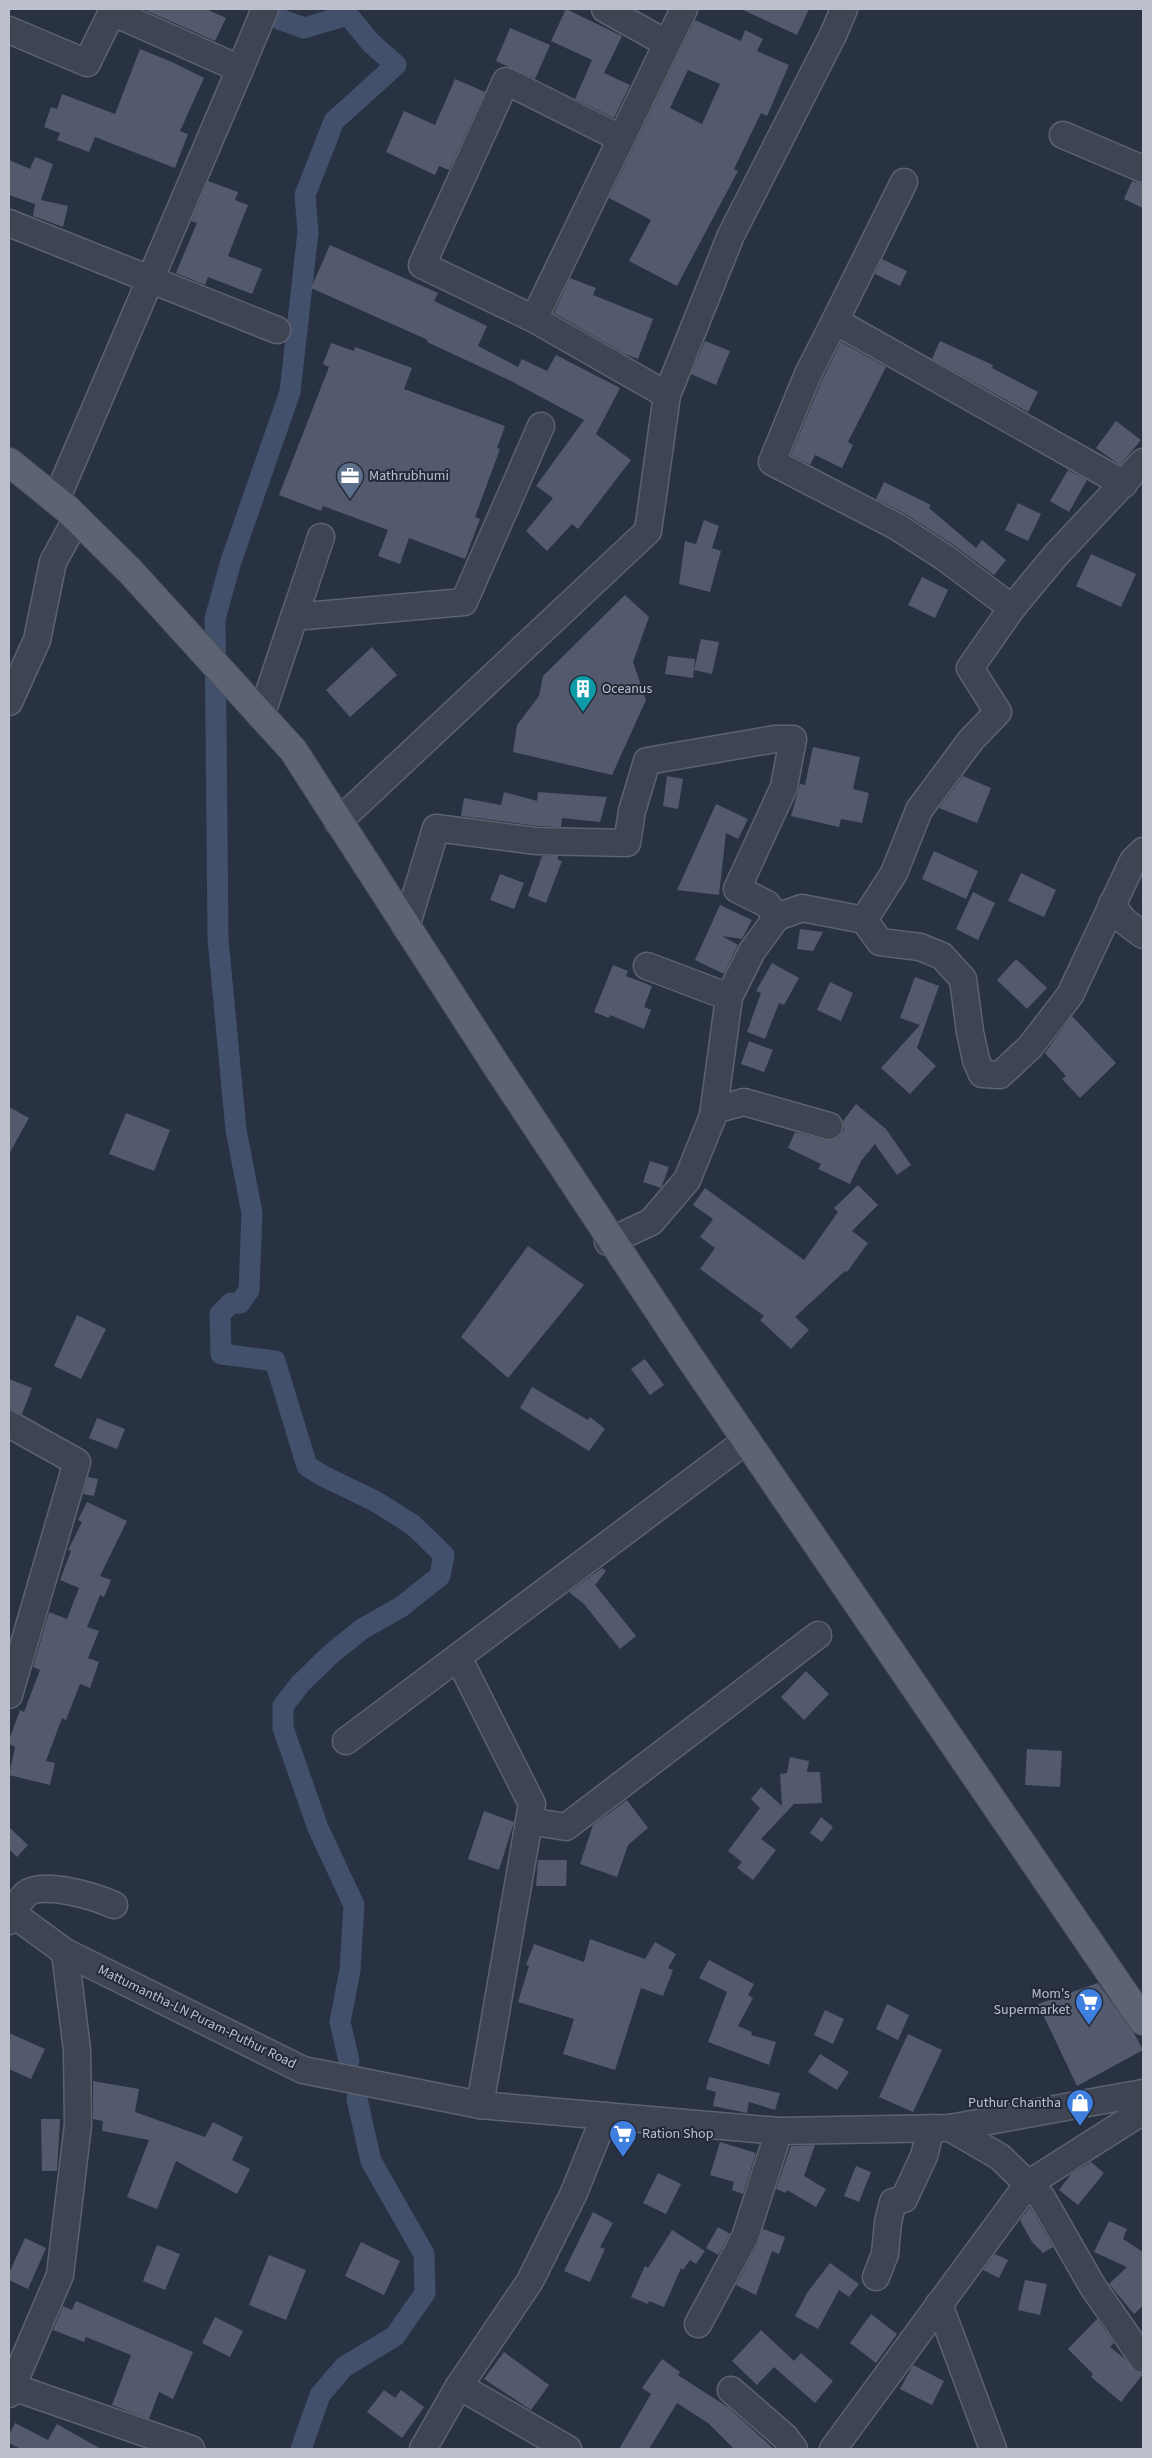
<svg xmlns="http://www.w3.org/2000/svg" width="1152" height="2458" font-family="'Source Sans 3',sans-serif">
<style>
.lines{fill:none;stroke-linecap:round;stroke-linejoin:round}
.canal{stroke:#42506c;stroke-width:21}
.building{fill:#535a6d;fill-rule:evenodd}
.minor-casing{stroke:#5c6270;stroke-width:29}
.major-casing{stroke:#474d5c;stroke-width:30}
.minor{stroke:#3e4452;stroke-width:26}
.major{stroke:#5c6372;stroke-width:28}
.labels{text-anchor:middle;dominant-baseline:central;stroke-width:4;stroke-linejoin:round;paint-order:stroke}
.poi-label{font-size:14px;fill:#bbc0cc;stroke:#222938;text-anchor:start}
.street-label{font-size:14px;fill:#bbc0cc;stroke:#222938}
</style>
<rect width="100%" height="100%" fill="#293243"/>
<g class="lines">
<g class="canal">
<polyline points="279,19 304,28 348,15 371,43 396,65 334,121 305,195 308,232 290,392 231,561 215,619 218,939 236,1130 252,1213 249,1290 240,1303 231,1303 220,1314 221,1354 275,1361 307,1466 323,1476 375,1501 413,1525 444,1555 440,1576 401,1607 362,1629 331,1654 300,1684 283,1706 283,1728 318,1828 354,1905 350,1970 340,2022 349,2061"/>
<polyline points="301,2449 320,2395 344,2367 395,2336 425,2293 424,2254 371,2161 357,2099"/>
</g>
</g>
<g class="building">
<polygon points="143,9 206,9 226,18 215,41"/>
<polygon points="566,9 622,36 604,73 630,85 614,118 575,99 592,60 551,41"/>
<polygon points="741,9 809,9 797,35"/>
<path d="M 695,20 L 741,41 L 745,30 L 763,39 L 757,51 L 789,65 L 767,116 L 761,113 L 734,169 L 738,171 L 677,286 L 629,261 L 651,220 L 609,198 ZM 688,70 L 720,84 L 702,124 L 670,108 Z"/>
<polygon points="510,28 550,45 535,79 496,61"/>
<polygon points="140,49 172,62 204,78 180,131 188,134 175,168 95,137 89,152 57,140 60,133 44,127 51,107 57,109 62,94 115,114"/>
<polygon points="455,79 485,92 449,170 439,166 435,175 386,152 404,111 435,125"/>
<polygon points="35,157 53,164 41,200 68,206 63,227 33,216 35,204 9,195 9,160 30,169"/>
<polygon points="208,181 238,192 235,200 248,205 228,256 262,269 252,294 208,277 205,285 176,273 197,223 191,221"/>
<polygon points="1132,181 1143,184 1143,208 1124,199"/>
<polygon points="330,245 438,293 434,301 487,326 478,346 518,367 522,359 547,371 556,355 620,388 596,434 631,460 578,529 572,524 547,551 526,531 553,498 536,486 584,420 511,381 427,342 428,340 311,288"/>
<polygon points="882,259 907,271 900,286 875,274"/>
<polygon points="570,278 596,288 593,295 653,319 638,359 625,354 554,313"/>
<polygon points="705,341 730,351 716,385 691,374"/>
<polygon points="940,341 993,365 992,368 1038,392 1028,412 932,359"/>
<polygon points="841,342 886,367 848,442 853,445 842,468 815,455 810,465 791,455 822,380"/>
<polygon points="331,343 354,351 355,347 412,368 404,389 505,426 497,448 500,449 475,517 480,519 465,559 409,538 400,564 378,556 388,530 323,506 321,511 279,495 329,367 323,364"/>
<polygon points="1116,421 1141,440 1120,465 1096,448"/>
<polygon points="1068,470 1087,480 1069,512 1050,501"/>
<polygon points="884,482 931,505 929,508 976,548 982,540 1006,560 994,575 952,544 904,513 876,499"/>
<polygon points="1018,503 1041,514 1028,541 1005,530"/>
<polygon points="704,520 719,526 712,548 721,551 710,592 679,584 685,541 696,544"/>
<polygon points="1091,554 1136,574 1121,607 1076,586"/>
<polygon points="922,577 948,590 935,618 908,605"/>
<polygon points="625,595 649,617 633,662 646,700 612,775 513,752 517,725 539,696 543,676"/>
<polygon points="701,639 719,642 712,674 694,670"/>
<polygon points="372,647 397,675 350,717 326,690"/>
<polygon points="668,656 695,659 693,678 665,674"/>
<polygon points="813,747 860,757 853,789 869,793 862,823 841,819 839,827 791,816 800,784 805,785"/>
<polygon points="667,776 683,779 678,809 663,806"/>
<polygon points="963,776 991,788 977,823 939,808"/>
<polygon points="504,792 537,801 538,792 607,797 600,822 562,818 561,827 538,826 461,816 464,798 501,805"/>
<polygon points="716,804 748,819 738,839 726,833 719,895 677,890"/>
<polygon points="934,851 978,871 966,899 922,879"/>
<polygon points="542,856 558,856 558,860 562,861 546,903 528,896"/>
<polygon points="1021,873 1056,890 1044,917 1008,901"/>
<polygon points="500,874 524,883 514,909 490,900"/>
<polygon points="973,892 995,903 978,940 956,929"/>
<polygon points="720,905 752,920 742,939 722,936 738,945 724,974 695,960"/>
<polygon points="800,929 823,932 813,951 797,949"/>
<polygon points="1016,959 1047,988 1027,1009 997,980"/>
<polygon points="772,963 799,978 784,1005 779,1003 765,1039 747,1032 761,993 756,991"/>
<polygon points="613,965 628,971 626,976 652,986 644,1007 651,1010 644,1029 610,1015 609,1018 594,1012"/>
<polygon points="915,977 939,986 917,1048 936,1066 910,1094 881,1068 920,1025 900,1018"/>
<polygon points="830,982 853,993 841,1021 817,1010"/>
<polygon points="1072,1016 1116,1063 1080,1098 1062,1079 1066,1076 1045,1053"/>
<polygon points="749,1041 773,1050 764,1072 741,1064"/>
<polygon points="856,1104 886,1129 911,1165 897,1175 875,1144 861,1161 850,1184 818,1169 821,1164 788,1148 795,1132 825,1140 833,1140 839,1137 844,1130 843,1121"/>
<polygon points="9,1107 29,1118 9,1154"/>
<polygon points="126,1113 170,1130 154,1171 109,1154"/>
<polygon points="650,1161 669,1167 661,1188 643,1182"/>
<polygon points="858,1185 878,1205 852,1231 868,1243 847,1272 845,1271 795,1317 809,1330 791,1349 760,1320 764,1316 700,1269 715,1248 700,1237 713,1219 693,1205 705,1188 804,1260 838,1212 834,1208"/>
<polygon points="528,1246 584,1285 508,1378 461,1337"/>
<polygon points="77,1315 106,1329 81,1379 54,1366"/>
<polygon points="645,1359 664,1385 650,1395 631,1369"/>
<polygon points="9,1379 32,1388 22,1414 9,1409"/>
<polygon points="532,1387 588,1420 590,1417 605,1429 589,1451 520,1408"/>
<polygon points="97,1418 125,1429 117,1449 89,1438"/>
<polygon points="88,1477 98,1479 94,1496 83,1494"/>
<polygon points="87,1502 127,1521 100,1576 111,1580 104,1597 100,1595 87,1627 99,1631 88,1658 99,1662 90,1688 80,1684 66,1720 62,1718 46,1761 55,1763 50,1785 9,1775 15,1747 9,1744 9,1740 20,1710 24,1712 40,1670 33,1667 49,1612 67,1619 79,1588 60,1580 71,1551 68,1550 82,1522 78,1520"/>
<polygon points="602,1568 606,1571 595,1585 636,1636 620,1649 584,1604 569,1592"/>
<polygon points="806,1671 829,1694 804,1720 781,1697"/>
<polygon points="1027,1749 1062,1751 1060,1787 1025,1785"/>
<polygon points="790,1757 809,1761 807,1772 820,1772 822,1803 794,1804 761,1839 776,1850 753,1880 737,1868 742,1862 728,1851 760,1808 751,1799 761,1787 782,1806 780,1774 787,1773"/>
<polygon points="627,1800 648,1828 628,1845 617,1877 580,1864 593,1825"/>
<polygon points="484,1811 514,1822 499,1870 468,1859"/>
<polygon points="821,1817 833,1827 822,1842 810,1833"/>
<polygon points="9,1827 28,1845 17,1857 9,1849"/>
<polygon points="538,1860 567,1860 566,1886 536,1886"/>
<polygon points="590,1939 645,1959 655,1942 676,1954 668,1968 673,1970 663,1996 641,1988 615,2070 563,2054 574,2019 518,2002 529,1966 526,1965 534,1944 584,1962"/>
<polygon points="709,1960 754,1984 748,1995 753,1998 738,2026 752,2032 751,2035 776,2042 769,2065 708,2042 727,1992 699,1978"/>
<polygon points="1098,1983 1134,2033 1143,2050 1077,2086 1038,2004"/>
<polygon points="887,2004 909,2015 898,2040 876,2029"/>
<polygon points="825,2010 844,2019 833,2044 814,2035"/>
<polygon points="9,2033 45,2049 31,2079 9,2069"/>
<polygon points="908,2034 942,2050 913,2112 879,2097"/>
<polygon points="820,2054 849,2072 837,2090 808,2072"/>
<polygon points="709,2077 780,2093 775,2110 749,2102 747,2113 713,2106 716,2092 706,2089"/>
<polygon points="93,2081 139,2089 135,2112 205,2137 213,2122 243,2137 232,2160 250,2169 237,2194 176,2161 157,2209 127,2197 149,2140 102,2131 103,2121 93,2119"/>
<polygon points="41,2119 60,2119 57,2171 42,2171"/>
<polygon points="720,2142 756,2153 743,2194 732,2190 734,2182 710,2175"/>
<polygon points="815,2145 804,2176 826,2189 816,2207 787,2190 786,2193 776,2189 791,2146"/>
<polygon points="1091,2162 1104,2173 1078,2205 1059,2190 1071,2174"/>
<polygon points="856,2166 871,2172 859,2202 844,2196"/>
<polygon points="658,2173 681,2184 666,2214 643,2203"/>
<polygon points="1030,2207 1053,2247 1043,2253 1032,2242 1020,2220"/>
<polygon points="593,2212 613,2223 600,2247 605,2249 590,2282 564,2271"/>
<polygon points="1109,2221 1127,2229 1123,2239 1143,2252 1143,2306 1134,2314 1109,2284 1127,2267 1094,2252"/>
<polygon points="718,2227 730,2234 718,2255 706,2248"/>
<polygon points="763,2229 785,2237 779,2254 772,2251 756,2295 736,2285 758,2244"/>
<polygon points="672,2230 705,2251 696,2264 690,2260 683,2270 681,2268 664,2307 649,2301 648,2304 631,2297 645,2266 648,2268"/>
<polygon points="25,2238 46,2248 28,2289 9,2280 9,2273"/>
<polygon points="361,2242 400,2261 384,2295 345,2276"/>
<polygon points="157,2245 180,2254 165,2290 143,2281"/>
<polygon points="995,2254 1008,2260 999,2278 983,2270"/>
<polygon points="269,2255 306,2270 286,2320 249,2305"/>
<polygon points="830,2263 859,2284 849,2297 839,2290 818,2329 795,2316 807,2293"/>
<polygon points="1025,2280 1047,2284 1040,2315 1018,2310"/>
<polygon points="76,2301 193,2352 173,2399 159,2392 149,2419 112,2405 131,2355 86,2337 84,2342 53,2330 63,2306 72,2310"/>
<polygon points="871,2314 897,2334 876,2363 850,2343"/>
<polygon points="215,2317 243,2331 230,2357 202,2343"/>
<polygon points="1097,2319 1114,2343 1110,2347 1124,2358 1136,2372 1143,2374 1121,2402 1091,2377 1093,2374 1068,2349"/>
<polygon points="761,2330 794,2361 801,2353 833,2381 815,2403 774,2367 757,2385 732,2361"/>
<polygon points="504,2352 549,2385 531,2410 484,2379"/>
<polygon points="662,2359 680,2372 678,2375 729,2408 774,2449 734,2449 708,2423 677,2403 649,2449 619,2449 651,2394 642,2388"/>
<polygon points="913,2365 944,2381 932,2405 900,2389"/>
<polygon points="384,2390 395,2398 401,2390 424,2407 402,2438 367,2412"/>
<polygon points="15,2423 48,2440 57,2424 101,2449 21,2449 9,2443 9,2435"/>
</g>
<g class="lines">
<defs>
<g id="minor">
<polyline points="605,9 666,43"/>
<polyline points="9,30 87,63 112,12 240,69 56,500"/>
<polyline points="240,69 265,9"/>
<polyline points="1063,135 1143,169"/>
<polyline points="9,223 277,330"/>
<polyline points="534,319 422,265 506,81 620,138"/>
<polyline points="835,321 904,182"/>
<polyline points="667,395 534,319 684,9"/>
<polyline points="1012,608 944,557 896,526 772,462 808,374 835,321 1124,484"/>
<polyline points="294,617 464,602 541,426"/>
<polyline points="9,702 37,640 53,562 77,518"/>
<polyline points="261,716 321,537"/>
<polyline points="338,822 648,531 667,395 731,235 833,35 844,9"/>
<polyline points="1112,904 1123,920 1143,935"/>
<polyline points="864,920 880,942 920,947 942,956 963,979 970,1032 976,1060 982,1074 1000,1075 1030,1047 1070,995 1133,861 1143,851"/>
<polyline points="406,927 436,828 537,841 627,843 632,811 647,761 775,739 793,739 784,787 737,889 767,904 777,917"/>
<polyline points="647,966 729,997"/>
<polyline points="714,1110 744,1102 829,1126"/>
<polyline points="608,1242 651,1222 687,1180 713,1116 729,997 752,951 777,917 802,908 864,920 894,873 919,810 971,740 998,712 970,668 1012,608 1056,555 1143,462"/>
<polyline points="9,1424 77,1462 9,1695"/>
<polyline points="458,1657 532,1804 480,2105"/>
<polyline points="346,1741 747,1440"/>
<polyline points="529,1821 566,1827 818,1635"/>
<polyline points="9,1911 65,1952 303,2070 480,2105 779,2131 950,2128 1143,2093"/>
<path d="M 9,1921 C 13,1912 19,1901 26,1894 C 42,1880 96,1897 114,1905"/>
<polyline points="950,2128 1000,2157 1042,2198 1093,2287 1143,2359"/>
<polyline points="876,2277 885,2254 888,2222 893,2202 904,2199 924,2156 931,2128"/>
<polyline points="939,2304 993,2449"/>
<polyline points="698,2324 745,2237 779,2131"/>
<polyline points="459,2386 568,2449"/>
<polyline points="13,2387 191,2449"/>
<polyline points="731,2390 785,2437 794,2449"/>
<polyline points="9,2394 60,2275 78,2125 77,2050 65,1952"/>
<polyline points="423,2449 459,2386 530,2281 573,2195 605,2116"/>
<polyline points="833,2449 1028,2184 1143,2111"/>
</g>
<polyline id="major" points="9,462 67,509 130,571 293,750 496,1065 688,1355 1143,2021"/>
</defs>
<use href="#minor" class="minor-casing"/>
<use href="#major" class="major-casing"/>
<use href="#minor" class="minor"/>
<use href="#major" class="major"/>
</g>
<defs>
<symbol id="office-pin" viewBox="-11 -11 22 30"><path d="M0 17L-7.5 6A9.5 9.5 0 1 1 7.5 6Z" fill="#5c6f8a" stroke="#222938"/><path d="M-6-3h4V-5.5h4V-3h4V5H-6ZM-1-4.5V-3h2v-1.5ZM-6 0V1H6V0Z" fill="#fff"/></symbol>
<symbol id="building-pin" viewBox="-11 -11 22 30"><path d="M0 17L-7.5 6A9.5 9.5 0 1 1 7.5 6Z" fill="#0f9aa8" stroke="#222938"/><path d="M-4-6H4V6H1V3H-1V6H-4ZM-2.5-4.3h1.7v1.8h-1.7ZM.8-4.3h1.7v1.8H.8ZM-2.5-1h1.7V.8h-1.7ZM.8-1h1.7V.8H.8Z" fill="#fff"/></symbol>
<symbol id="supermarket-pin" viewBox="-11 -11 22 30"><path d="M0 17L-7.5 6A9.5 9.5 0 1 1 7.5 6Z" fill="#3f7fe0" stroke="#222938"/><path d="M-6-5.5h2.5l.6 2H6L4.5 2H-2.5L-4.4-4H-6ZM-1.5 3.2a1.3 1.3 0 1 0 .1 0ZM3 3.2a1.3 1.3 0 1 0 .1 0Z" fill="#fff"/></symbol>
<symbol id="shop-pin" viewBox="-11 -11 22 30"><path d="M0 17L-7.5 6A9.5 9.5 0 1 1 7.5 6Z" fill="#3f7fe0" stroke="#222938"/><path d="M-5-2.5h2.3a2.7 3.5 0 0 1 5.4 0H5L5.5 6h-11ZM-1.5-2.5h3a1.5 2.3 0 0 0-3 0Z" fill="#fff"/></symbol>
</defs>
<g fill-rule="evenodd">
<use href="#office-pin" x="334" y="460" width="32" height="43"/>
<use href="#building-pin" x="567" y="673" width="32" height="43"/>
<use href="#supermarket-pin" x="1073" y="1986" width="32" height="43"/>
<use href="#shop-pin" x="1064" y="2087" width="32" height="43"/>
<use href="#supermarket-pin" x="607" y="2118" width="32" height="43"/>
</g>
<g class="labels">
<g class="poi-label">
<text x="369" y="476">Mathrubhumi</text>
<text x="602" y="689">Oceanus</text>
<text x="1070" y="1994" text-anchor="end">Mom's<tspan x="1070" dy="16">Supermarket</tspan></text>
<text x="1061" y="2103" text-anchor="end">Puthur Chantha</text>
<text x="642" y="2134">Ration Shop</text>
</g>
<g class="street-label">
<text transform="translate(197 2017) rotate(26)">Mattumantha-LN Puram-Puthur Road</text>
</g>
</g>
<rect width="1152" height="2458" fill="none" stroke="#bbc0cc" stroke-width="20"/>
</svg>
